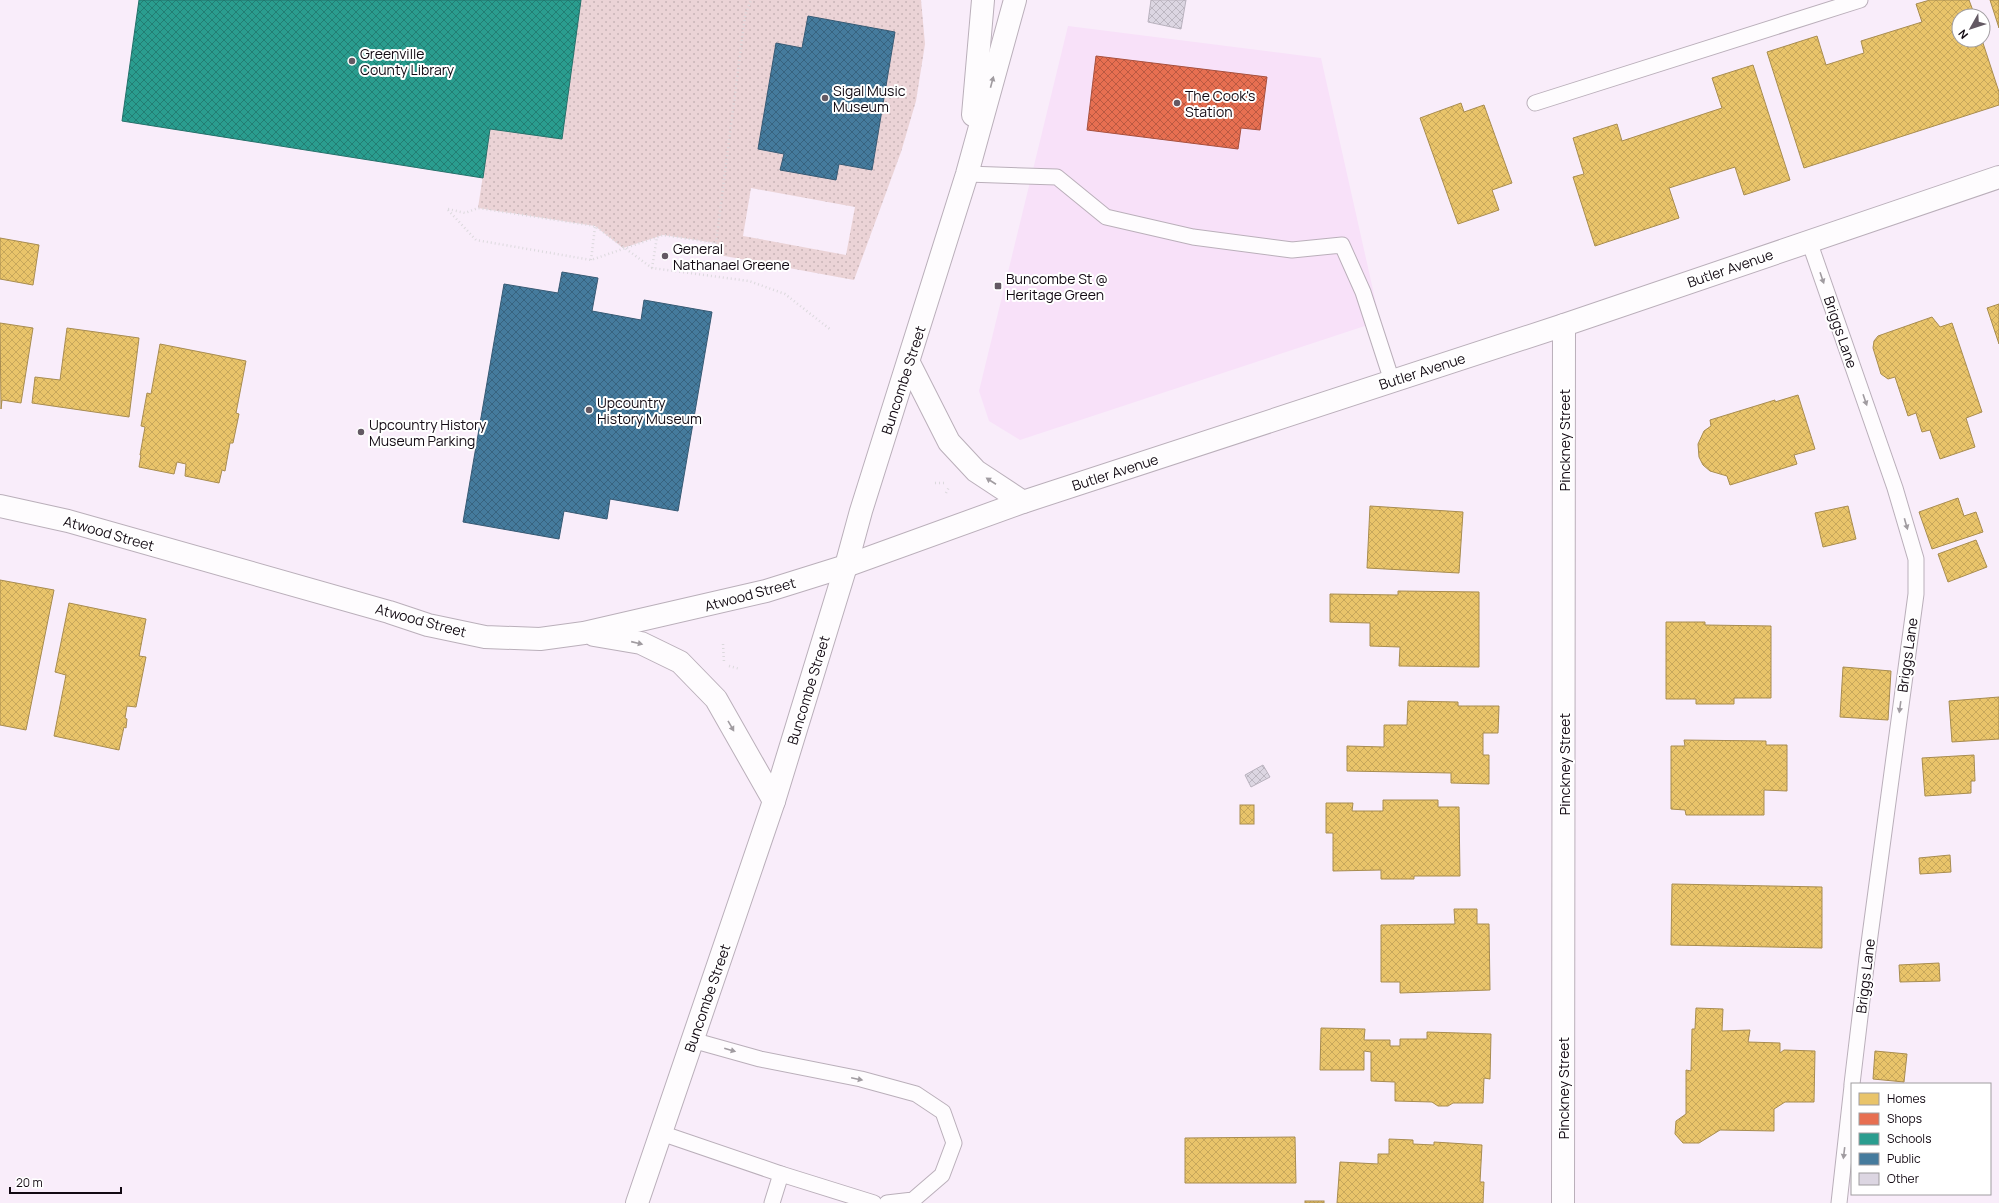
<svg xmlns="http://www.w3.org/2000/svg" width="1999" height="1203" font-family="Manrope,sans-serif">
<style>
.built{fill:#f8e1f9}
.grass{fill:url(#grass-dots);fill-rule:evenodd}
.homes{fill:url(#homes-cross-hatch);stroke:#a88c50}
.shops{fill:url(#shops-cross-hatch);stroke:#a7503e}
.schools{fill:url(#schools-cross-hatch);stroke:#23716a}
.public{fill:url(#public-cross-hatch);stroke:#365973}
.building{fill:url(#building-cross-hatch);stroke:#b9b2be}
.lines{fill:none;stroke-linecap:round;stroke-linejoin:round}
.lane-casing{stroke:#baafba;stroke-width:17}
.street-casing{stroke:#baafba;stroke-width:24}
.secondary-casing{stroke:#baafba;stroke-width:24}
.primary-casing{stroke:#baafba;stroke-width:24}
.path{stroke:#dcd9dd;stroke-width:2.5;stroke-dasharray:1 3;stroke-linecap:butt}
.lane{stroke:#fefcfe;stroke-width:15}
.street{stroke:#fefcfe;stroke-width:22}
.secondary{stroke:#fefcfe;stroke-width:22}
.primary{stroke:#fefcfe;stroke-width:22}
.oneway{fill:#a09ba0}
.poi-dot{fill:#635963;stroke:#fff;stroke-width:1.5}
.labels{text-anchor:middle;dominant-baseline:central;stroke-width:4;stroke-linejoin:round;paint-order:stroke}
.poi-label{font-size:14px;fill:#120912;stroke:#fff;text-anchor:start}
.street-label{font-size:14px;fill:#120912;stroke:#fff}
</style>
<defs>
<pattern id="grass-dots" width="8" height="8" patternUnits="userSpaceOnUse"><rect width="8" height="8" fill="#ebd3d6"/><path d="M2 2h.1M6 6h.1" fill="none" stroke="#c8b4b7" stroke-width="1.8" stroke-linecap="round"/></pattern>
<pattern id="homes-cross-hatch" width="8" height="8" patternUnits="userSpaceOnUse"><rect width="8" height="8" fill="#e9c46a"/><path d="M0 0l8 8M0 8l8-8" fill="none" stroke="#c7a75b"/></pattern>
<pattern id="shops-cross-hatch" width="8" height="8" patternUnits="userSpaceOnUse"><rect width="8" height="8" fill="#e76f51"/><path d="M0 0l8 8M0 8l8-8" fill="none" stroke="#ba5942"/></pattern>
<pattern id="schools-cross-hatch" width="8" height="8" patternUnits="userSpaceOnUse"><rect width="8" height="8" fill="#2a9d8f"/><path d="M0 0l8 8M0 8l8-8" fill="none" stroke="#237e73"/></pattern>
<pattern id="public-cross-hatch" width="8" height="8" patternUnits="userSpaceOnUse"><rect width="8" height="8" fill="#457b9d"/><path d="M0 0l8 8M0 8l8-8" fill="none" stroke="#38637f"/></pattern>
<pattern id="building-cross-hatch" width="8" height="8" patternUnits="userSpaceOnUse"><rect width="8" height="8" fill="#dcd6e2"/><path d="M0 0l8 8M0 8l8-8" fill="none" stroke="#bcb6c1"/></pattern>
</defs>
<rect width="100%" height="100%" fill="#f9edfa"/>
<polygon class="built" points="1068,26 1321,58 1380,321 1020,440 989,421 979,391"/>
<path class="grass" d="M 581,0 L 921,0 L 925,44 L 916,101 L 901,152 L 854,280 L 719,255 L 716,243 L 663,235 L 623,248 L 595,226 L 478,208 L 490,129 ZM 808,16 L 895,32 L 872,170 L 839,164 L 836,180 L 780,169 L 784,154 L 758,149 L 776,44 L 802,48 ZM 751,188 L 855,207 L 846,255 L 743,236 Z"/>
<g class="homes">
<polygon points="1930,0 1969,0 1975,16 1959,16 1959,40 1982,40 1999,92 1999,105 1804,168 1767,52 1817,36 1826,65 1864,53 1861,41 1922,22 1916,4"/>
<polygon points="1990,0 1999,0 1999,28"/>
<polygon points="1753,65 1790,180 1744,195 1735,167 1669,188 1679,218 1595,246 1573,177 1584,174 1573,138 1617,124 1622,141 1722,108 1712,78"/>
<polygon points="1461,103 1464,112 1484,105 1512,183 1492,190 1499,210 1458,224 1420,118"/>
<polygon points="0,238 39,245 33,285 0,279"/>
<polygon points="1999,304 1999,344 1987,308"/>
<polygon points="1932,317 1940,327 1952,323 1982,412 1966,418 1975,447 1940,459 1930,430 1922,432 1916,413 1908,416 1895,377 1888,379 1881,374 1873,348 1874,341 1878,336"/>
<polygon points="0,323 33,328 21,403 2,400 1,409"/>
<polygon points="67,328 139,338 129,417 32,403 35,377 60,380"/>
<polygon points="160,344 246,361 236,413 239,414 233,443 230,443 225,471 222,470 219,483 185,476 186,464 177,462 174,474 139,467 141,455 140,455 145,427 141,426 147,393 151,394"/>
<polygon points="1798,395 1815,449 1794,455 1797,464 1730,485 1727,476 1710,471 1703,465 1699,457 1698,444 1704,431 1711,426 1710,420 1775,400 1775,402"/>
<polygon points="1958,498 1964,516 1976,512 1983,532 1932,549 1919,512"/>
<polygon points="1370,506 1463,512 1459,573 1367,568"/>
<polygon points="1848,506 1856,539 1823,547 1815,513"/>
<polygon points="1976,540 1987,567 1948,582 1938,554"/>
<polygon points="0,580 54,590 26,730 0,725"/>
<polygon points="1398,591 1479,592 1479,667 1399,666 1400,647 1370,646 1370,623 1330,622 1330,594 1398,595"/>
<polygon points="69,603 146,619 139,656 146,657 136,707 127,706 125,718 127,719 126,728 124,727 119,750 54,736 66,675 55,672"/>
<polygon points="1666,622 1705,622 1705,625 1771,626 1771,698 1734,698 1734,704 1696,704 1696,699 1666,699"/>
<polygon points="1843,667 1891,671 1888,720 1840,717"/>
<polygon points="1999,697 1999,739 1952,742 1949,701"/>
<polygon points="1408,701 1458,702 1458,706 1499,706 1498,733 1483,733 1483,755 1489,755 1489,784 1451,783 1451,773 1347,771 1347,746 1384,747 1384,725 1407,725"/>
<polygon points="1684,740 1766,741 1766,745 1787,745 1787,791 1764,790 1764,815 1686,815 1685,810 1671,809 1671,746 1685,746"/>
<polygon points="1974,755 1975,781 1971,781 1971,793 1925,796 1922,758"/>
<polygon points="1383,800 1438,800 1438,807 1459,807 1460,876 1414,876 1414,879 1381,879 1381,870 1333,871 1333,833 1326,833 1326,803 1353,803 1352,811 1383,811"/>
<rect x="1240" y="805" width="14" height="19"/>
<polygon points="1950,855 1951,872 1920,874 1919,858"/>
<polygon points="1672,884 1822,887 1822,948 1671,945"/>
<polygon points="1454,909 1477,909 1477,924 1489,924 1490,990 1400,993 1400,982 1381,982 1381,925 1455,924"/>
<polygon points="1939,963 1940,981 1900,982 1899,965"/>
<polygon points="1696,1008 1723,1009 1722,1031 1750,1030 1748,1042 1780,1043 1780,1053 1784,1050 1815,1051 1814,1102 1785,1102 1774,1109 1774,1131 1720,1130 1699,1143 1683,1143 1675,1134 1676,1121 1686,1114 1686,1070 1691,1071 1692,1029 1695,1029"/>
<polygon points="1321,1028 1365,1029 1364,1040 1390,1040 1390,1046 1400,1046 1400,1039 1427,1039 1427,1032 1491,1034 1490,1079 1484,1078 1483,1103 1453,1103 1448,1106 1438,1106 1432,1102 1395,1101 1395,1082 1371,1081 1371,1052 1364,1051 1364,1070 1320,1070"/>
<polygon points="1875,1051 1907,1054 1904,1082 1873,1079"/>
<polygon points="1295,1137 1296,1183 1185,1183 1185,1138"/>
<polygon points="1389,1139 1413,1140 1413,1144 1434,1145 1434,1142 1482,1145 1480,1182 1484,1182 1483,1203 1337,1203 1340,1162 1378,1164 1378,1154 1389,1154"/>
<rect x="1305" y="1201" width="19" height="2"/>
</g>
<polygon class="shops" points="1096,56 1267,77 1260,130 1241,128 1238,149 1087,130"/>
<polygon class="schools" points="139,0 581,0 562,139 490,129 483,178 122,121"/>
<g class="public">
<polygon points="808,16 895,32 872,170 839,164 836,180 780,170 784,154 758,149 776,43 802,48"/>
<polygon points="562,272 598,278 592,311 641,320 644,300 712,312 678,511 610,499 607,519 564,511 559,539 463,522 504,284 558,293"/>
</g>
<g class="building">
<polygon points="1151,0 1186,0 1181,29 1148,22"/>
<polygon points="1263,765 1270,777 1251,787 1245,775"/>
</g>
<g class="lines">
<defs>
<g id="lane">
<polyline points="1535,103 1860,0"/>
<polyline points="967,174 1057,177 1106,217 1193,237 1292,250 1342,245 1363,292 1392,381"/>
<polyline points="1809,241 1895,488 1916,559 1916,594 1867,958 1852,1084"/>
<polyline points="692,1040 760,1059 861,1079 916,1094 943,1112 954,1143 942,1175 913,1200 887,1203"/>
<polyline points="661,1133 781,1174 772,1203"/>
<polyline points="781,1174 874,1203"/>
<polyline points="1839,1203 1852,1086"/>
</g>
<polyline id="street" points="1563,1203 1564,325"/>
<g id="secondary">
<polyline points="909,363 949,442 976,471 1023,502"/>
<polyline points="0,506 68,521 389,612 428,625 485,637 540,639 584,633 766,591 846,566 1023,502 1564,325 1999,177"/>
<polyline points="594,635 641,643 680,662 716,699 774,801"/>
</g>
<g id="primary">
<polyline points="973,115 983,0"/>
<polyline points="637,1203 774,801 846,566 861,511 967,174 1015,0"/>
</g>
</defs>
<use href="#lane" class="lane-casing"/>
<use href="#street" class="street-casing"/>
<use href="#secondary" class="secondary-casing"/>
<use href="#primary" class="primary-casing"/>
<g class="path">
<polyline points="448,209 465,213 478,208 595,226 652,268 749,281 785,294 831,330"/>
<polyline points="448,210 476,240 591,260 663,235 716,243"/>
<polyline points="719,255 716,243 745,16 751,0"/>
<polyline points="591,260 595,227"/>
<polyline points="652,268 657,237"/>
<polyline points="935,483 944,483"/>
<polyline points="946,493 949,487"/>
<polyline points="723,644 724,662"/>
<polyline points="729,666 740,669"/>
</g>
<use href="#lane" class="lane"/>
<use href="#street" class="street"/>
<use href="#secondary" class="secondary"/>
<use href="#primary" class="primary"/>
</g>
<defs><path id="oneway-solid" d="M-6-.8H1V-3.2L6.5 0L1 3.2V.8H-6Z"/></defs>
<g class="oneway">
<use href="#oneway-solid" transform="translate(992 82) rotate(-75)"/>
<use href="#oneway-solid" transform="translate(1822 278) rotate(71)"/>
<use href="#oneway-solid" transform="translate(1865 400) rotate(71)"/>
<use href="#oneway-solid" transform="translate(991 481) rotate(-147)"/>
<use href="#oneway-solid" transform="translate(1906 524) rotate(74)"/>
<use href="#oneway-solid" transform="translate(637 643) rotate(13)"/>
<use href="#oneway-solid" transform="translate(1900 707) rotate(98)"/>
<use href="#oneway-solid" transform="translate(731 726) rotate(60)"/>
<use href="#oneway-solid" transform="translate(730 1050) rotate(16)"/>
<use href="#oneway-solid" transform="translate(857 1079) rotate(12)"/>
<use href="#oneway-solid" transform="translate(1844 1153) rotate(97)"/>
</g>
<g class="poi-dot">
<circle cx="352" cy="61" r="4"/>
<circle cx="825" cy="98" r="4"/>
<circle cx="1177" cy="103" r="4"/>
<circle cx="665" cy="256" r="4"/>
<rect x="994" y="282" width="8" height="8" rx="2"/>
<circle cx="589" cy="410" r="4"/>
<circle cx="361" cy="432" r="4"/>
</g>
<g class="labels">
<g class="poi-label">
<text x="360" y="53">Greenville<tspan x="360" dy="16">County Library</tspan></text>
<text x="833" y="90">Sigal Music<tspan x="833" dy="16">Museum</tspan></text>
<text x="1185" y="95">The Cook's<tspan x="1185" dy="16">Station</tspan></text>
<text x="673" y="248">General<tspan x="673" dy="16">Nathanael Greene</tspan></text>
<text x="1006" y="278">Buncombe St @<tspan x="1006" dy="16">Heritage Green</tspan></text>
<text x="597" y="402">Upcountry<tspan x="597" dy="16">History Museum</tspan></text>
<text x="369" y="424">Upcountry History<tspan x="369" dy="16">Museum Parking</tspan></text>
</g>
<g class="street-label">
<text transform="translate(1730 268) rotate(-19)">Butler Avenue</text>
<text transform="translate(1841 332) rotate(71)">Briggs Lane</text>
<text transform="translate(1422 371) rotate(-18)">Butler Avenue</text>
<text transform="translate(903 380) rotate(-72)">Buncombe Street</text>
<text transform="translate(1564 440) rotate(-90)">Pinckney Street</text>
<text transform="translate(1115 472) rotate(-18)">Butler Avenue</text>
<text transform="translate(109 533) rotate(16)">Atwood Street</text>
<text transform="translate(750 594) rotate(-15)">Atwood Street</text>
<text transform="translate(421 620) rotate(15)">Atwood Street</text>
<text transform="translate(1907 655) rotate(-82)">Briggs Lane</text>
<text transform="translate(808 690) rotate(-73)">Buncombe Street</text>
<text transform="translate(1564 764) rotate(-90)">Pinckney Street</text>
<text transform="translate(1865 976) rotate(-83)">Briggs Lane</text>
<text transform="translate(707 998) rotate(-71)">Buncombe Street</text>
<text transform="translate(1563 1088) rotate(-90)">Pinckney Street</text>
</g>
</g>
<rect x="1851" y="1083" width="140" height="112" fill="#ffffff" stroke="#a09da0"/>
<rect x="1859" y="1093" width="20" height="12" fill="#e9c46a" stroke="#a09da0"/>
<text x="1887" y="1103" font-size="12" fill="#120912">Homes</text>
<rect x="1859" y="1113" width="20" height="12" fill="#e76f51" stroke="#a09da0"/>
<text x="1887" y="1123" font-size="12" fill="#120912">Shops</text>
<rect x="1859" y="1133" width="20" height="12" fill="#2a9d8f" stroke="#a09da0"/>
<text x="1887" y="1143" font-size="12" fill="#120912">Schools</text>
<rect x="1859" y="1153" width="20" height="12" fill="#457b9d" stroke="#a09da0"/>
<text x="1887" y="1163" font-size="12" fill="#120912">Public</text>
<rect x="1859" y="1173" width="20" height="12" fill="#dcd6e2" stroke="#a09da0"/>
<text x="1887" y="1183" font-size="12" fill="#120912">Other</text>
<g transform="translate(1971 28) rotate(231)"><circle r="19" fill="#ffffff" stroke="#a09da0"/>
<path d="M0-3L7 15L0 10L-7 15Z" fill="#635963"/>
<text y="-6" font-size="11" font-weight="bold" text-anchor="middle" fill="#120912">N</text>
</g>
<path d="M10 1187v6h111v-6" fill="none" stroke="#120912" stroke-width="2"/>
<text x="16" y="1187" font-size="12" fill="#120912" stroke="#ffffff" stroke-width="3" paint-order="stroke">20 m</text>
</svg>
